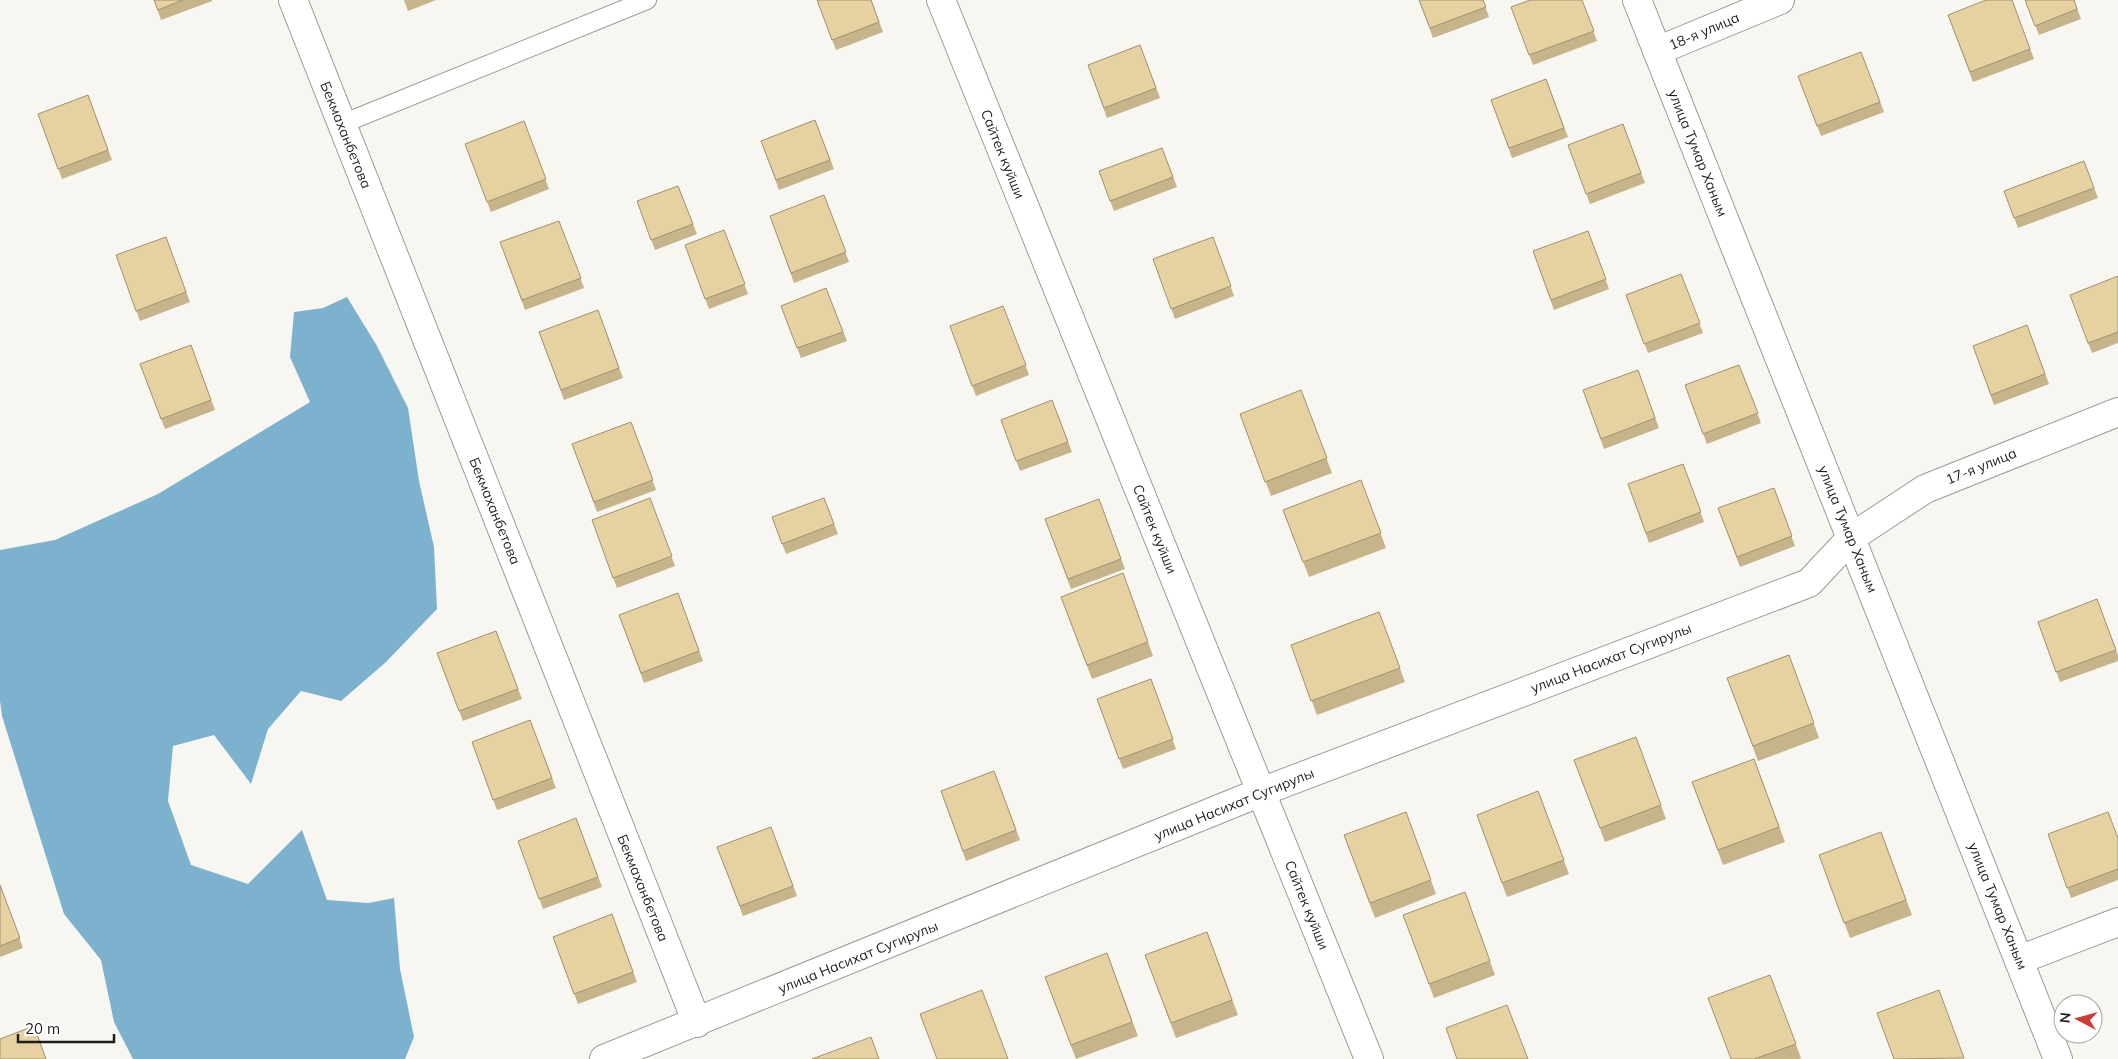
<svg xmlns="http://www.w3.org/2000/svg" width="2118" height="1059" font-family="Mulish,sans-serif">
<style>
.water{fill:#7cb2cd}
.lines{fill:none;stroke-linecap:round;stroke-linejoin:round}
.lane-casing{stroke:#9d9b96;stroke-width:20}
.street-casing{stroke:#9d9b96;stroke-width:30}
.lane{stroke:#fff;stroke-width:18}
.street{stroke:#fff;stroke-width:28}
.wall{fill:#c6b48a}
.building{fill:#e6d1a0;stroke:#a19270}
.labels{text-anchor:middle;dominant-baseline:central;stroke-width:5;stroke-linejoin:round;paint-order:stroke}
.street-label{font-size:14px;fill:#1e1e1c;stroke:#fff}
</style>
<rect width="100%" height="100%" fill="#f8f6f1"/>
<polygon class="water" points="347,297 377,346 408,408 419,481 434,547 437,609 386,662 341,701 301,691 268,729 251,784 214,735 173,746 168,801 191,865 248,884 302,830 327,900 368,903 394,898 400,969 414,1037 405,1059 133,1059 114,1022 101,960 64,914 2,716 0,701 0,550 55,540 158,494 310,402 290,357 294,312 323,308"/>
<g class="lines">
<defs>
<polyline id="lane" points="342,124 647,0"/>
<g id="street">
<polyline points="293,0 697,1023"/>
<polyline points="941,0 1369,1059"/>
<polyline points="1637,0 2058,1059"/>
<polyline points="1657,51 1780,0"/>
<polyline points="2019,960 2118,922"/>
<polyline points="604,1059 1261,792 1809,583 1852,537 1925,489 2118,412"/>
</g>
</defs>
<use href="#lane" class="lane-casing"/>
<use href="#street" class="street-casing"/>
<use href="#lane" class="lane"/>
<use href="#street" class="street"/>
</g>
<g class="wall">
<polygon points="154,0 212,0 212,1 161,20"/>
<polygon points="404,0 436,0 408,11"/>
<polygon points="817,0 871,0 883,32 836,50"/>
<polygon points="1419,0 1483,0 1489,17 1433,38"/>
<polygon points="1582,0 1597,41 1533,65 1511,7"/>
<polygon points="2012,0 2034,59 1973,82 1948,15"/>
<polygon points="2025,0 2074,0 2081,19 2039,35"/>
<polygon points="1140,45 1160,98 1107,118 1088,65"/>
<polygon points="1861,52 1884,112 1821,136 1798,76"/>
<polygon points="1546,79 1568,137 1512,158 1491,100"/>
<polygon points="88,95 112,160 62,179 38,114"/>
<polygon points="815,120 834,169 779,190 761,141"/>
<polygon points="524,121 549,189 491,212 465,144"/>
<polygon points="1623,124 1645,183 1590,204 1568,145"/>
<polygon points="1162,148 1177,187 1114,211 1099,171"/>
<polygon points="2084,161 2098,198 2018,228 2004,191"/>
<polygon points="678,186 697,234 655,250 637,201"/>
<polygon points="824,195 849,262 794,283 770,216"/>
<polygon points="559,221 584,288 525,310 500,242"/>
<polygon points="724,230 748,294 709,309 685,245"/>
<polygon points="1588,231 1609,289 1554,310 1533,251"/>
<polygon points="166,237 190,302 140,321 116,255"/>
<polygon points="1213,237 1234,296 1175,319 1153,259"/>
<polygon points="1681,274 1703,333 1648,353 1626,295"/>
<polygon points="2118,276 2118,343 2092,353 2070,295"/>
<polygon points="826,288 847,341 801,358 781,306"/>
<polygon points="1003,306 1029,375 976,396 950,326"/>
<polygon points="598,310 623,378 564,400 539,332"/>
<polygon points="2027,325 2049,384 1994,405 1973,346"/>
<polygon points="191,345 215,410 165,429 140,364"/>
<polygon points="1739,365 1761,423 1707,444 1685,385"/>
<polygon points="1638,370 1659,428 1604,449 1583,390"/>
<polygon points="1301,390 1332,473 1271,496 1240,414"/>
<polygon points="1052,400 1072,452 1020,471 1001,420"/>
<polygon points="631,422 656,490 597,512 572,444"/>
<polygon points="1683,464 1704,522 1649,543 1628,484"/>
<polygon points="1361,480 1386,548 1309,577 1283,510"/>
<polygon points="1774,488 1795,546 1740,567 1718,508"/>
<polygon points="650,498 675,566 617,588 592,520"/>
<polygon points="824,498 838,534 786,554 772,517"/>
<polygon points="1099,499 1125,569 1071,589 1045,519"/>
<polygon points="1123,573 1153,656 1092,679 1061,597"/>
<polygon points="678,593 703,661 644,683 619,615"/>
<polygon points="2097,599 2118,655 2118,661 2060,682 2038,622"/>
<polygon points="1379,612 1405,682 1317,715 1291,645"/>
<polygon points="496,631 522,699 463,721 437,653"/>
<polygon points="1789,655 1819,738 1758,761 1727,678"/>
<polygon points="1151,679 1176,749 1123,769 1097,699"/>
<polygon points="530,720 556,788 497,810 472,742"/>
<polygon points="1636,737 1666,819 1605,842 1574,760"/>
<polygon points="1754,759 1785,842 1723,865 1692,782"/>
<polygon points="994,771 1020,840 966,861 941,791"/>
<polygon points="1538,791 1569,874 1507,897 1477,815"/>
<polygon points="1406,812 1436,894 1375,918 1344,835"/>
<polygon points="576,818 602,887 543,909 518,841"/>
<polygon points="771,827 797,896 743,916 717,847"/>
<polygon points="1881,832 1912,915 1850,938 1819,855"/>
<polygon points="2048,834 2118,838 2118,880 2071,898"/>
<polygon points="0,885 23,948 0,957"/>
<polygon points="1465,892 1495,975 1434,998 1403,915"/>
<polygon points="612,914 637,982 578,1004 553,937"/>
<polygon points="1207,932 1238,1015 1176,1038 1145,955"/>
<polygon points="1107,953 1138,1036 1076,1059 1045,977"/>
<polygon points="1770,975 1801,1058 1799,1059 1731,1059"/>
</g>
<g class="building">
<polygon points="154,0 183,0 158,10"/>
<polygon points="817,0 871,0 879,22 832,40"/>
<polygon points="1419,0 1483,0 1486,7 1430,28"/>
<polygon points="1530,0 1582,0 1594,31 1529,55 1511,7"/>
<polygon points="1986,0 2012,0 2030,49 1970,72 1948,15"/>
<polygon points="2025,0 2074,0 2077,9 2035,26"/>
<polygon points="1140,45 1156,88 1104,108 1088,65"/>
<polygon points="1861,52 1880,102 1817,126 1798,76"/>
<polygon points="1546,79 1564,128 1509,148 1491,100"/>
<polygon points="88,95 108,150 58,169 38,114"/>
<polygon points="815,120 830,160 776,180 761,141"/>
<polygon points="524,121 546,179 487,202 465,144"/>
<polygon points="1623,124 1641,173 1586,194 1568,145"/>
<polygon points="1162,148 1173,177 1110,201 1099,171"/>
<polygon points="2084,161 2094,188 2014,218 2004,191"/>
<polygon points="678,186 693,224 651,240 637,201"/>
<polygon points="824,195 846,252 791,273 770,216"/>
<polygon points="559,221 581,278 522,300 500,242"/>
<polygon points="724,230 745,284 705,299 685,245"/>
<polygon points="1588,231 1606,279 1551,300 1533,251"/>
<polygon points="166,237 186,292 136,311 116,255"/>
<polygon points="1213,237 1231,286 1171,309 1153,259"/>
<polygon points="1681,274 1700,323 1644,344 1626,295"/>
<polygon points="2118,276 2118,332 2088,343 2070,295"/>
<polygon points="826,288 843,332 797,348 781,306"/>
<polygon points="1003,306 1026,365 972,386 950,326"/>
<polygon points="598,310 619,368 561,390 539,332"/>
<polygon points="2027,325 2045,374 1991,395 1973,346"/>
<polygon points="191,345 211,400 161,419 140,364"/>
<polygon points="1739,365 1758,413 1703,434 1685,385"/>
<polygon points="1638,370 1655,418 1601,439 1583,390"/>
<polygon points="1301,390 1327,458 1265,482 1240,414"/>
<polygon points="1052,400 1068,442 1016,461 1001,420"/>
<polygon points="631,422 653,480 594,502 572,444"/>
<polygon points="1683,464 1701,512 1646,533 1628,484"/>
<polygon points="1361,480 1381,533 1303,562 1283,510"/>
<polygon points="1774,488 1792,536 1737,557 1718,508"/>
<polygon points="650,498 672,556 613,578 592,520"/>
<polygon points="824,498 834,524 782,544 772,517"/>
<polygon points="1099,499 1121,559 1068,579 1045,519"/>
<polygon points="1123,573 1148,642 1087,665 1061,597"/>
<polygon points="678,593 699,651 641,673 619,615"/>
<polygon points="2097,599 2116,650 2056,672 2038,622"/>
<polygon points="1379,612 1400,668 1311,701 1291,645"/>
<polygon points="496,631 518,689 459,711 437,653"/>
<polygon points="1789,655 1814,723 1753,746 1727,678"/>
<polygon points="1151,679 1173,739 1119,759 1097,699"/>
<polygon points="530,720 552,778 493,800 472,742"/>
<polygon points="1636,737 1661,805 1600,828 1574,760"/>
<polygon points="1754,759 1779,827 1718,850 1692,782"/>
<polygon points="994,771 1016,830 963,851 941,791"/>
<polygon points="1538,791 1564,860 1502,883 1477,815"/>
<polygon points="1406,812 1431,880 1370,903 1344,835"/>
<polygon points="2108,812 2118,838 2118,869 2067,888 2048,834"/>
<polygon points="576,818 598,877 539,899 518,841"/>
<polygon points="771,827 793,886 740,906 717,847"/>
<polygon points="1881,832 1906,900 1844,923 1819,855"/>
<polygon points="0,885 20,938 0,946"/>
<polygon points="1465,892 1490,961 1429,984 1403,915"/>
<polygon points="612,914 633,972 574,994 553,937"/>
<polygon points="1207,932 1232,1000 1171,1023 1145,955"/>
<polygon points="1107,953 1132,1022 1071,1045 1045,977"/>
<polygon points="1770,975 1796,1044 1754,1059 1731,1059 1708,998"/>
<polygon points="982,990 1008,1059 937,1059 920,1014"/>
<polygon points="1939,990 1964,1058 1894,1059 1877,1013"/>
<polygon points="1507,1005 1528,1059 1457,1059 1446,1028"/>
<polygon points="34,1026 46,1059 0,1059 0,1039"/>
<polygon points="871,1037 879,1059 812,1059"/>
</g>
<g class="labels">
<g class="street-label">
<text transform="translate(1704 31) rotate(-23)">18-я улица</text>
<text transform="translate(346 135) rotate(68)">Бекмаханбетова</text>
<text transform="translate(1698 153) rotate(68)">улица Тумар Ханым</text>
<text transform="translate(1003 154) rotate(68)">Сайтек куйши</text>
<text transform="translate(1981 466) rotate(-22)">17-я улица</text>
<text transform="translate(495 511) rotate(68)">Бекмаханбетова</text>
<text transform="translate(1155 529) rotate(68)">Сайтек куйши</text>
<text transform="translate(1848 529) rotate(68)">улица Тумар Ханым</text>
<text transform="translate(1611 658) rotate(-21)">улица Насихат Сугирулы</text>
<text transform="translate(1234 804) rotate(-22)">улица Насихат Сугирулы</text>
<text transform="translate(643 888) rotate(68)">Бекмаханбетова</text>
<text transform="translate(1307 905) rotate(68)">Сайтек куйши</text>
<text transform="translate(1998 906) rotate(68)">улица Тумар Ханым</text>
<text transform="translate(858 957) rotate(-22)">улица Насихат Сугирулы</text>
</g>
</g>
<g transform="translate(2078 1019) rotate(276)"><circle r="24" fill="#ffffff" stroke="#a5a5a4"/>
<path d="M0-4L9 19L0 12L-9 19Z" fill="#cb3d33"/>
<text y="-8" font-size="14" font-weight="bold" text-anchor="middle" fill="#1e1e1c">N</text>
</g>
<path d="M18 1034v8h96v-8" fill="none" stroke="#1e1e1c" stroke-width="2.5"/>
<text x="25" y="1034" font-size="15" fill="#1e1e1c" stroke="#ffffff" stroke-width="4" paint-order="stroke">20 m</text>
</svg>
